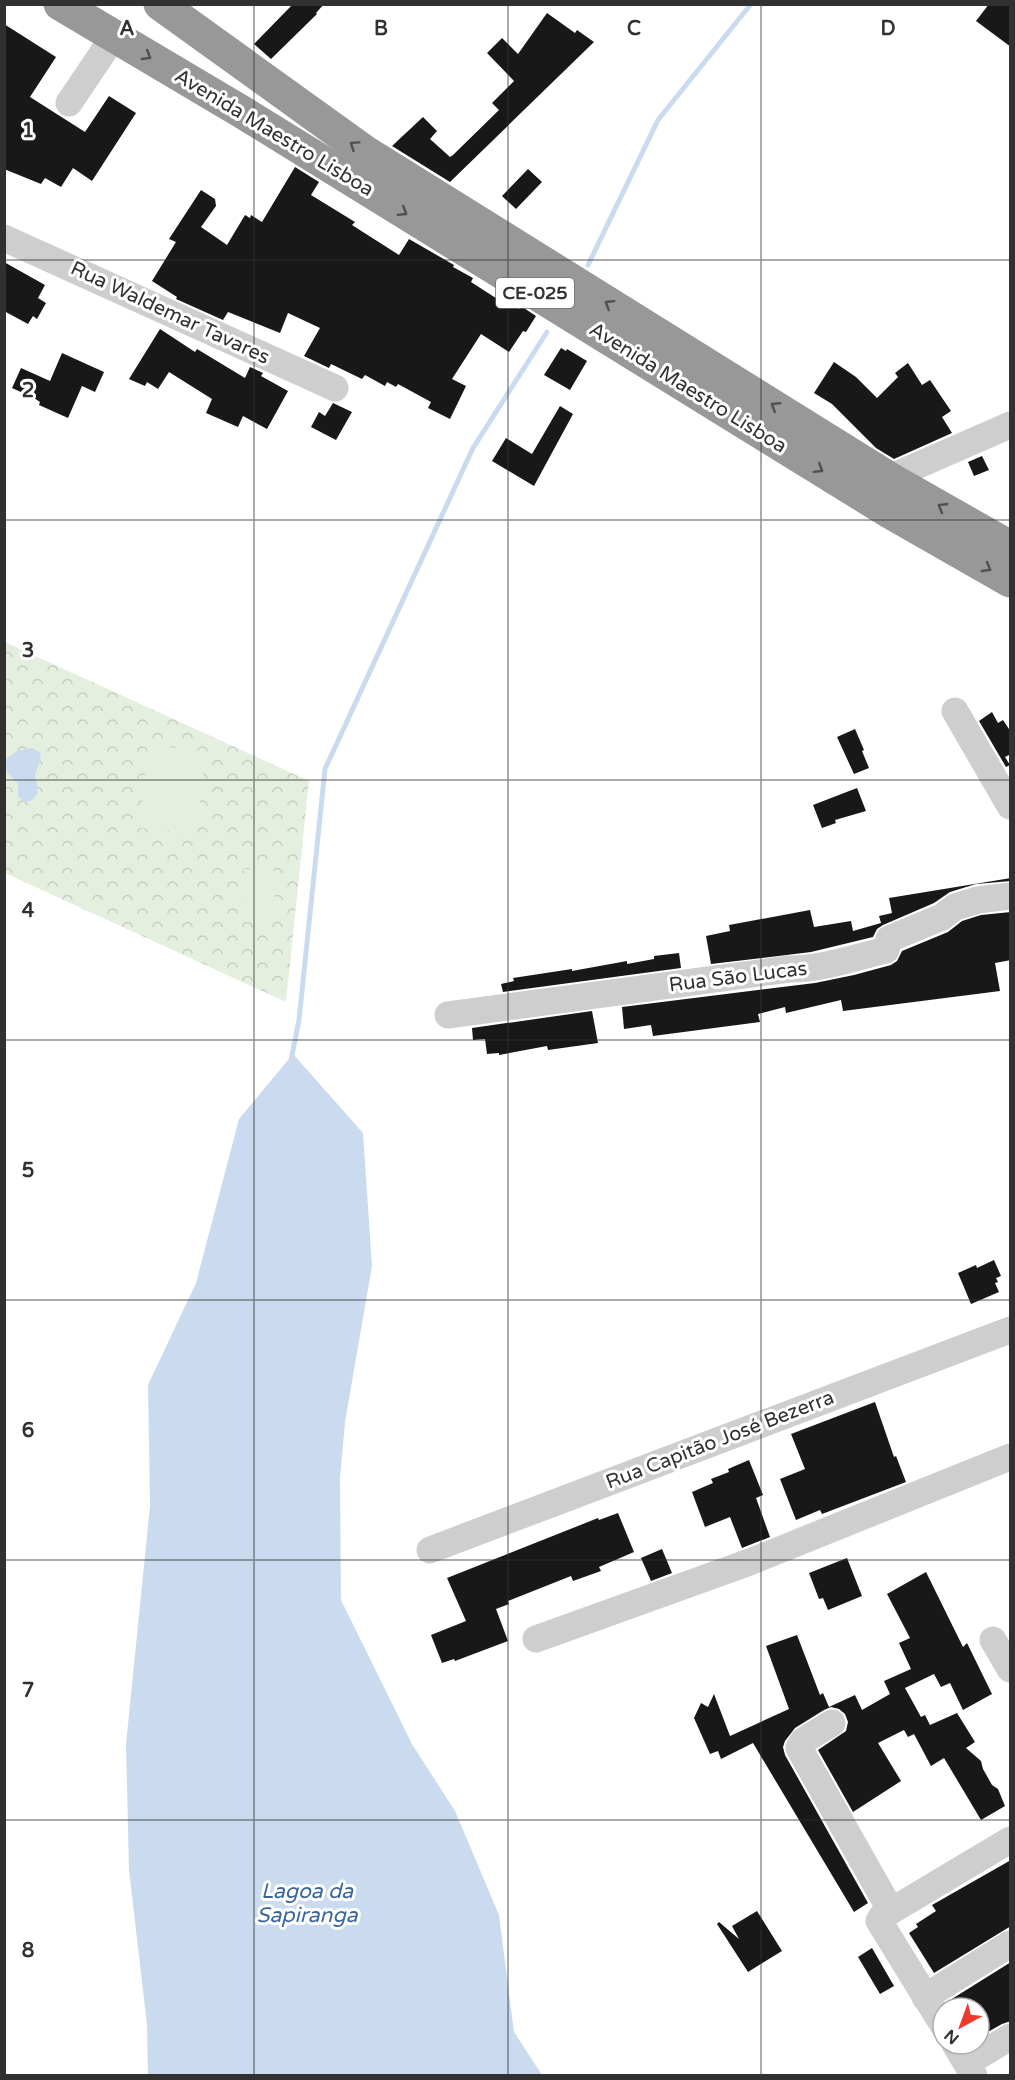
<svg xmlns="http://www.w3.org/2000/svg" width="1015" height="2080" font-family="'Varela Round',sans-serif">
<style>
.park{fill:url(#park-crowns)}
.garden{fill:#e5efdf}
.water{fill:#cbdbef}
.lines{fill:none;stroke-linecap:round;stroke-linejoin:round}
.stream{stroke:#cbdbef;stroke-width:5}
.building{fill:#181818}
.minor{stroke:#cecece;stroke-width:27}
.highway{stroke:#989898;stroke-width:33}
.oneway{stroke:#505050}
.grid{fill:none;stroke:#313131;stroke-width:1.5;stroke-opacity:0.55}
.labels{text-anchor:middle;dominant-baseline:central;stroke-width:6;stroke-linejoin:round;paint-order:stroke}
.shield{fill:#fff;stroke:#6f6f6f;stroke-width:1.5}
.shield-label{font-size:18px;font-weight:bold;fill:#313131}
.street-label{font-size:20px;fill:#313131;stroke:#fff}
.water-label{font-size:21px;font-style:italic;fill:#396699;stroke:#fff}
.grid-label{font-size:20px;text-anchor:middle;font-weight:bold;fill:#313131;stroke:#fff;stroke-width:6;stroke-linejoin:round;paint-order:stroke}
</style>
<defs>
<pattern id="park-crowns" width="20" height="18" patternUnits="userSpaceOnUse" patternTransform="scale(1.5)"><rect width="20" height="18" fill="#e5efdf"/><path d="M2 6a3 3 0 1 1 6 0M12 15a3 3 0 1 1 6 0" fill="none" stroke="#c5cdc0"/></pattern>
</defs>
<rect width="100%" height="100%" fill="#fff"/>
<polygon class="park" points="5,642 309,781 286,1002 5,873"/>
<g class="garden">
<polygon points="148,745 205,751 197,834 139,828"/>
<polygon points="244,869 276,871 273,923 242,922"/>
</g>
<g class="water">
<path d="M 32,748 L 41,753 L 40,761 L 35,775 L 38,793 L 31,801 L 25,802 L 18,796 L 18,784 L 7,772 L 5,762 C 11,752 21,749 32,748 Z"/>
<polygon points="293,1054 363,1133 372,1266 345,1422 340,1479 341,1600 412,1744 455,1811 499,1915 514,2032 542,2075 148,2075 147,2025 129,1870 126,1744 150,1506 148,1385 196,1283 239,1119"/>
</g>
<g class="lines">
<g class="stream">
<polyline points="588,265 658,120 751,4"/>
<polyline points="291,1060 299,1020 325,769 473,448 547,332"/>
</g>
</g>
<g class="building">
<polygon points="293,4 324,4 316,13 317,14 271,59 254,44"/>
<polygon points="989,4 1011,4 1011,47 976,21"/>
<polygon points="547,13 575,33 577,30 594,42 450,182 392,146 423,117 437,131 430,139 450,157 453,155 499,110 492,103 514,81 487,53 502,38 518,54"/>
<polygon points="4,24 56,57 30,97 85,132 109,96 136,113 92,181 73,168 61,187 45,178 41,184 4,169"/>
<polygon points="295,167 319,182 311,195 355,222 352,225 399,255 409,239 454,265 453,267 473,278 471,282 502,302 503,300 519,309 521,306 536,316 526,332 523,331 509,352 481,334 452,379 466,386 450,419 428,408 431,402 398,384 396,387 387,382 385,386 365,375 362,379 331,364 329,368 304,356 320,328 288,313 280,333 228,312 223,320 176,299 177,297 152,281 176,242 169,239 201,190 215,199 216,206 201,227 227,245 245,215 250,218 251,215 262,222"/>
<polygon points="528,169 542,182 516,209 502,196"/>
<polygon points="4,262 45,285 38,298 46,303 37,319 33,316 28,324 4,311"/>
<polygon points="160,329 195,352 197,349 245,378 250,367 263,373 261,376 288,391 267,429 243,416 238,427 206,413 212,399 169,372 158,389 147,382 145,386 129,379"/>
<polygon points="561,348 566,351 567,349 587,361 570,390 544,375"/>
<polygon points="62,353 104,372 95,392 82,386 68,418 39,405 40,402 34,398 12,388 21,368 50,381"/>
<polygon points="834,362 856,377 877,398 898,377 895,373 908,363 922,385 930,380 951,411 942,417 952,433 894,459 876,448 832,404 814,393"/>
<polygon points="333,403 352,412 336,440 311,427 319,412 325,416"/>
<polygon points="560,406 573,414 534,486 492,461 506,438 532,454"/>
<polygon points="982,456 989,470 974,476 968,462"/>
<polygon points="992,712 998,723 1003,720 1011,732 1011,754 1005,757 1010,765 1006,767 979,721"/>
<polygon points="855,729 864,750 862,751 869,768 854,774 837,737"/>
<polygon points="857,788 866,811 835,820 836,823 822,828 813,805"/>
<polygon points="1011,878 1011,881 976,884 950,892 934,903 883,925 877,929 873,937 811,952 711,964 706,936 730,931 729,925 810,910 814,927 851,921 853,931 881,923 879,916 892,913 889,898"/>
<polygon points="1011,912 1011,960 995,963 1000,991 843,1011 841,1000 786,1013 785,1007 758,1014 760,1022 653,1036 651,1025 624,1029 622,1007 815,983 854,975 891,965 897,961 902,951 948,932 962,921 981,915"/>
<polygon points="679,953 681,968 503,992 501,984 514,981 513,978 572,969 572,971 627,961 627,964 654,959 654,956"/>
<polygon points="592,1011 598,1043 548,1050 547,1046 499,1055 499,1053 487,1054 485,1039 473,1040 472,1028"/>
<polygon points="994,1260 1001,1276 996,1278 998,1282 995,1283 999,1292 971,1304 958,1273 976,1265 977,1268"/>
<polygon points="875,1402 894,1457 896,1456 906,1482 822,1514 820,1510 796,1520 780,1479 805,1469 791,1434"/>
<polygon points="749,1460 763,1495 756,1498 770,1537 742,1548 730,1517 705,1527 692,1492 713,1483 711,1479 729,1472 728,1469"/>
<polygon points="618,1513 634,1552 599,1567 601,1571 573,1581 571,1576 508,1601 509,1604 496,1609 508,1641 455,1661 454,1659 442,1663 431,1635 466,1621 447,1578 598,1518 599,1520"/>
<polygon points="662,1549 672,1573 651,1581 641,1558"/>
<polygon points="847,1558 862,1596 828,1610 823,1598 819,1599 809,1573"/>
<polygon points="926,1572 963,1647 967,1643 992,1694 963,1710 950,1683 941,1687 934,1674 905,1688 921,1717 925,1715 930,1725 957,1713 975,1742 966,1748 981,1761 983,1769 992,1785 998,1789 1005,1806 981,1820 944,1758 931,1766 914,1734 908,1737 904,1730 878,1743 901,1781 853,1812 818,1750 846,1731 848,1722 845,1714 839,1709 831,1707 824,1710 795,1728 785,1741 783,1747 785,1755 868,1903 854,1912 753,1743 721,1759 718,1751 710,1754 694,1718 701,1703 708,1707 714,1694 730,1736 789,1709 766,1646 797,1635 820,1695 823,1693 829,1707 855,1695 862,1710 890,1694 884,1681 911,1669 899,1643 910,1638 887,1594"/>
<polygon points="1011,1860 1011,1926 934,1973 909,1933 918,1927 916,1924 936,1911 932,1905"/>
<polygon points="757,1911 782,1951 748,1972 717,1924 719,1922 739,1939 732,1926"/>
<polygon points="872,1948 894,1986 880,1994 858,1957"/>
<polygon points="1011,1962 1011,2021 1002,2024 979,2037 979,2008 951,2008 947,2002"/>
</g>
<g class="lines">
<g class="minor">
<polyline points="69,103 114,36"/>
<polyline points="4,238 335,388"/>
<polyline points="889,478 1010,425"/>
<polyline points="955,711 1010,806"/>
<path d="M 448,1015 L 789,969 C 822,969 854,958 886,950 L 889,939 L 942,917 L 955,907 L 978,900 L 1010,896"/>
<polyline points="430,1550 1010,1330"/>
<polyline points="536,1639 747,1563 1010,1457"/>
<polyline points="993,1640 1010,1669"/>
<polyline points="832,1723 803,1741 799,1748 891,1911"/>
<polyline points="925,1997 1010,1944"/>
<polyline points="943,2025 879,1921 882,1916 891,1911 1010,1840"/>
<polyline points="955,2044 974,2076"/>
<polyline points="967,2063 1010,2037"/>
</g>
<g class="highway">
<polyline points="60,4 242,112 891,513 1010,581"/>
<polyline points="160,4 364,151 889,478 1010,547"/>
</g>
</g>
<defs><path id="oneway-chevron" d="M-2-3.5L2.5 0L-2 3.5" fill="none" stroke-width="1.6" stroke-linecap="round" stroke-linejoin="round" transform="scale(1.5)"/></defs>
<g class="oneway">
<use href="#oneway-chevron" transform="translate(147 56) rotate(31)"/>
<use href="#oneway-chevron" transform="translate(354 145) rotate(-145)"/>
<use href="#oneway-chevron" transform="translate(403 212) rotate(32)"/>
<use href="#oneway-chevron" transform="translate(609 304) rotate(-148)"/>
<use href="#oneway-chevron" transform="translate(775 406) rotate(-148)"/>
<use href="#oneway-chevron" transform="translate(819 469) rotate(32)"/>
<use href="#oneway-chevron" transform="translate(942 507) rotate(-150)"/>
<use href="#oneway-chevron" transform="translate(987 568) rotate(30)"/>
</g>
<path class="grid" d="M 254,4 L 254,2076M 508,4 L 508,2076M 761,4 L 761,2076M 4,260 L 1010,260M 4,520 L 1010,520M 4,780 L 1010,780M 4,1040 L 1010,1040M 4,1300 L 1010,1300M 4,1560 L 1010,1560M 4,1820 L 1010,1820"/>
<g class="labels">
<rect class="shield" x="496" y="278" width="78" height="30" rx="4.5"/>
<g class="shield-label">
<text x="535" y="293">CE-025</text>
</g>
<g class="street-label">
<text transform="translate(274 133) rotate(31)">Avenida Maestro Lisboa</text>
<text transform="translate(170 313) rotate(25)">Rua Waldemar Tavares</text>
<text transform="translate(688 388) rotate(32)">Avenida Maestro Lisboa</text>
<text transform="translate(738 977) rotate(-7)">Rua São Lucas</text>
<text transform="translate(720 1440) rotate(-21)">Rua Capitão José Bezerra</text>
</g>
<g class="water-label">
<text x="307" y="1891">Lagoa da<tspan x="307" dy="24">Sapiranga</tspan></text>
</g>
</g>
<g class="grid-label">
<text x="127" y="35">A</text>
<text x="381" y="35">B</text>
<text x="634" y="35">C</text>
<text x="888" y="35">D</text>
<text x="28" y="137">1</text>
<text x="28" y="397">2</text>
<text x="28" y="657">3</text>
<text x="28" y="917">4</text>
<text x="28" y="1177">5</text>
<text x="28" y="1437">6</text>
<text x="28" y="1697">7</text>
<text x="28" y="1957">8</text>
</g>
<rect width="1015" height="2080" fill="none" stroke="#313131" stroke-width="12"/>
<g transform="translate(961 2026) rotate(221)"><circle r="28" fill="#ffffff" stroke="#adadad" stroke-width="1.5"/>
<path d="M0-4.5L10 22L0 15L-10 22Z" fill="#ef3a2c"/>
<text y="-9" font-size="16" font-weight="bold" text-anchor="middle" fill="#313131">N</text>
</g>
</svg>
